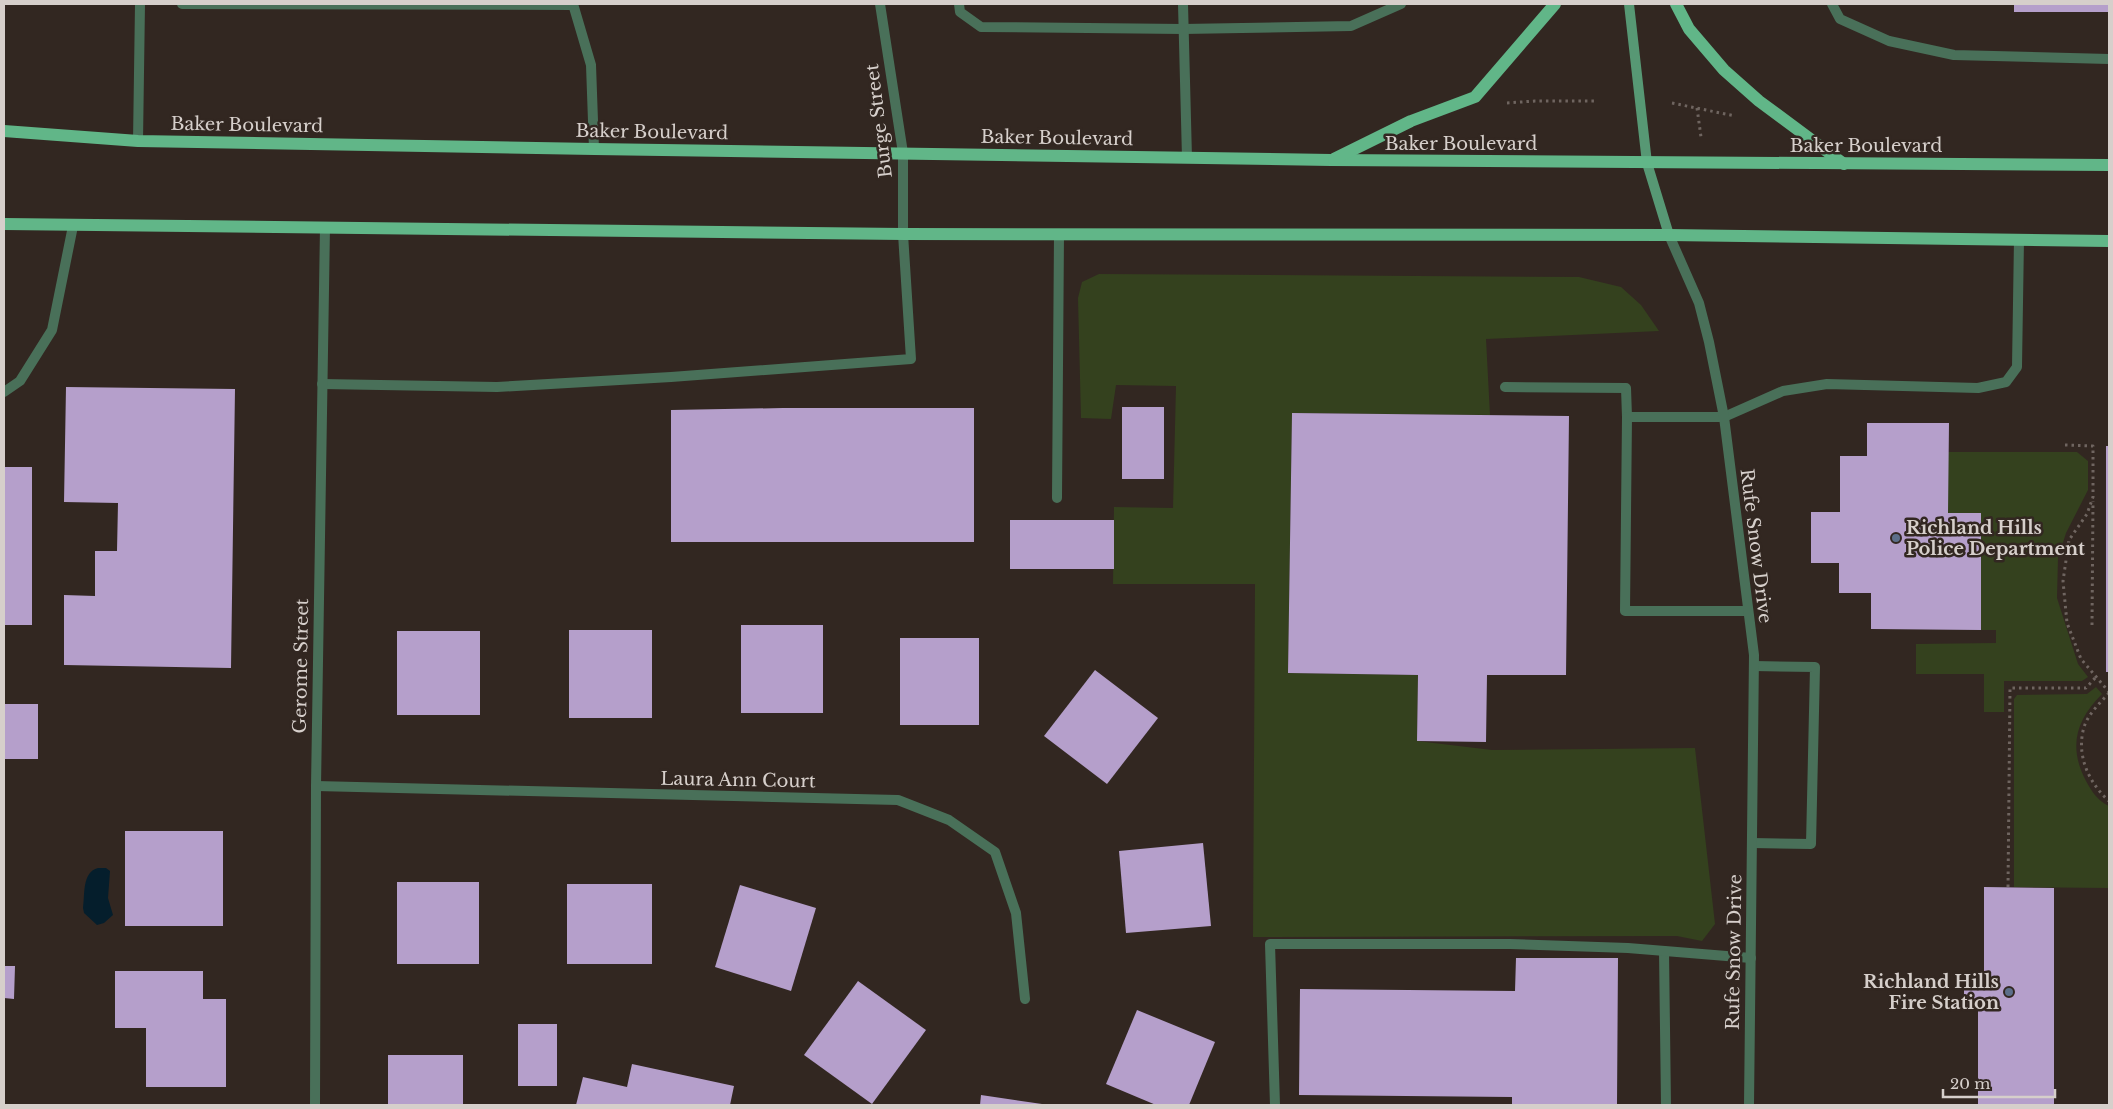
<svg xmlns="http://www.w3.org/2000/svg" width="2113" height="1109" font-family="'Libre Baskerville',serif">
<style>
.green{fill:#34411e}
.water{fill:#051e2c}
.building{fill:#b59fcb}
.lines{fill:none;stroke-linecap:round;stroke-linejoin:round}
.path{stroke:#6f6560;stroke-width:3;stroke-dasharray:2.5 4;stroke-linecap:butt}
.service{stroke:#497059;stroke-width:10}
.minor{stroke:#497059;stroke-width:10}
.secondary{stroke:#579874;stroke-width:10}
.primary{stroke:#61b688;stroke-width:12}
.service-dot{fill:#5c6f8a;stroke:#322721;stroke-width:2}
.labels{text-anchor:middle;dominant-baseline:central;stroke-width:5;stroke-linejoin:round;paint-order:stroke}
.street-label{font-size:18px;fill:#d6cfcb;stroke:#322721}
.poi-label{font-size:18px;font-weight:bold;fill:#d6cfcb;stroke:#322721;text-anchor:start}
</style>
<rect width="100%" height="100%" fill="#322721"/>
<g class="green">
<polygon points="1099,274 1579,277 1621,287 1641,305 1659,331 1486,339 1490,415 1292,413 1288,673 1418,675 1417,741 1492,750 1695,748 1715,924 1702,941 1677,936 1253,937 1255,584 1113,584 1114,507 1173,508 1176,386 1116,385 1111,419 1081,418 1078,298 1082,282"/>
<polygon points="1948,452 2077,452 2088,461 2088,490 2066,533 2058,558 2057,598 2078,664 2088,677 2082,681 2004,681 2004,712 1984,712 1984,674 1916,674 1916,644 1996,643 1996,630 1981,630 1981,513 1948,513"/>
<path d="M 2096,687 L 2102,694 C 2076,720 2068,747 2086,781 C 2092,792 2098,801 2109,806 L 2109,888 L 2014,887 L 2014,699 L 2017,695 L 2087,694 Z"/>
</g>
<path class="water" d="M 98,868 L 106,868 L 110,871 L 108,898 L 113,915 L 104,923 L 97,925 L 84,913 L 83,908 C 85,894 82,872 98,868 Z"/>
<g class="building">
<rect x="2014" y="4" width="95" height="8"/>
<polygon points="66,387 235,389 231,668 64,665 64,595 95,596 95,551 117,551 118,503 64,502"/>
<rect x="1122" y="407" width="42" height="72"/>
<polygon points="783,408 974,408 974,542 671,542 671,410"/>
<polygon points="1292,413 1569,416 1566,675 1487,675 1486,742 1417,741 1418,675 1288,673"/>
<polygon points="1867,423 1949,423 1948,513 1981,513 1981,630 1871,629 1871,593 1839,593 1839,563 1811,563 1811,512 1840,512 1840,456 1867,456"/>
<rect x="2106" y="446" width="3" height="226"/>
<rect x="4" y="467" width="28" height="158"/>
<rect x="1010" y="520" width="104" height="49"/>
<rect x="741" y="625" width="82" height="88"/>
<rect x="569" y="630" width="83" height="88"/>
<rect x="397" y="631" width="83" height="84"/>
<rect x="900" y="638" width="79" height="87"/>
<polygon points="1095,670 1158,718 1107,784 1044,736"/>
<rect x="4" y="704" width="34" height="55"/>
<rect x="125" y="831" width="98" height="95"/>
<polygon points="1203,843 1211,926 1126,933 1119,851"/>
<rect x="397" y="882" width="82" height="82"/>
<rect x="567" y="884" width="85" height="80"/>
<polygon points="740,885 816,908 791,991 715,967"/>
<polygon points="1984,887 2054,888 2054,1105 1978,1105 1978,1007 1964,1007 1964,977 1984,977"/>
<polygon points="1516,958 1618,958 1617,1105 1512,1105 1512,1097 1299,1095 1300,989 1515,991"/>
<polygon points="4,966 15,966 14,999 4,998"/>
<polygon points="115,971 203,971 203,999 226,999 226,1087 146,1087 146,1028 115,1028"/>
<polygon points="858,981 926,1030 872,1104 804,1055"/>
<polygon points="1137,1010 1215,1042 1189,1105 1156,1105 1106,1084"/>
<rect x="518" y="1024" width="39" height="62"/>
<rect x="388" y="1055" width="75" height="50"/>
<polygon points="632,1064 734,1086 730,1105 576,1105 583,1077 627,1087"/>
<polygon points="981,1095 1042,1104 1042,1105 980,1105"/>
</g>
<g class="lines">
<g class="path">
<polyline points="1507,103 1535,101 1597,101"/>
<polyline points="1672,103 1735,116"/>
<polyline points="1697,108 1701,137"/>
<polyline points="2065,445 2093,446 2093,497 2087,514 2069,540 2063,581 2067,623 2081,659 2109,692"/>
<polyline points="2092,625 2093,501"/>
<path d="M 2109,693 C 2099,704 2086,716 2083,731 C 2077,758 2090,784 2109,801"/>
<polyline points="2008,887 2010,688 2086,688 2096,677"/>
</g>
<g class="service">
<polyline points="182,4 573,5"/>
<polyline points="573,4 591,65 594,149"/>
<polyline points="959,4 960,12 981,27 1183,29 1351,26 1401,4"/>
<polyline points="1183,4 1187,158"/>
<polyline points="1832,4 1840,19 1889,41 1954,55 2109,59"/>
<polyline points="138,141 140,4"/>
<polyline points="322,384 497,387 671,377 911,359 903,234"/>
<polyline points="1505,387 1626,388 1627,417"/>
<polyline points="4,392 20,381 52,330 73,226"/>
<polyline points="1057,498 1059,234"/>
<polyline points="1748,611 1625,611 1627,417 1724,417 1783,391 1827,384 1978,388 2006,382 2017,367 2019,239"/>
<polyline points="1752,843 1811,844 1815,667 1754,666"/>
<polyline points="1664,951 1666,1105"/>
<polyline points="1275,1105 1270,944 1510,944 1628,948 1751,958"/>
</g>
<g class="minor">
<polyline points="880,4 903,153 903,234"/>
<polyline points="1669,235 1699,303 1709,342 1724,417 1754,655 1749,1105"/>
<polyline points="316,786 898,800 949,820 995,852 1016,913 1025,999"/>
<polyline points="315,1105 316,786 325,227"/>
</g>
<polyline class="secondary" points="1629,4 1647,163 1669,235"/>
<g class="primary">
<polyline points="1676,4 1689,29 1724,70 1759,101 1844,164"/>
<polyline points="4,131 138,141 594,149 1331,160 2109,165"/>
<polyline points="1334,159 1411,121 1475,97 1555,4"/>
<polyline points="4,224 903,234 1669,235 2109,241"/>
</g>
</g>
<g class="service-dot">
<circle cx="1896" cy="538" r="5"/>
<circle cx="2009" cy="992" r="5"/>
</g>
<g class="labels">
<g class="street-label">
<text transform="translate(879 121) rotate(-97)">Burge Street</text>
<text transform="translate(247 125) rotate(1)">Baker Boulevard</text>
<text transform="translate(652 132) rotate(1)">Baker Boulevard</text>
<text transform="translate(1057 138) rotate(1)">Baker Boulevard</text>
<text x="1461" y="144">Baker Boulevard</text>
<text x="1866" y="146">Baker Boulevard</text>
<text transform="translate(1756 546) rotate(83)">Rufe Snow Drive</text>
<text transform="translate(301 666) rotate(-89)">Gerome Street</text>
<text transform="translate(738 780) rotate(1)">Laura Ann Court</text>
<text transform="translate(1734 952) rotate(-89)">Rufe Snow Drive</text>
</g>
<g class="poi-label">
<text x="1906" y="528">Richland Hills<tspan x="1906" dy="21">Police Department</tspan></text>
<text x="1999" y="982" text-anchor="end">Richland Hills<tspan x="1999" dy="21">Fire Station</tspan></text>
</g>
</g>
<rect width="2113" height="1109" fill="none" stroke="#d6cfcb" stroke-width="10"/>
<path d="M1943 1089v8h112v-8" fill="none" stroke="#d6cfcb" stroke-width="2.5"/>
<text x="1950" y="1089" font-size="15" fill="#d6cfcb" stroke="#322721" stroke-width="4" paint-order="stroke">20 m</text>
</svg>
